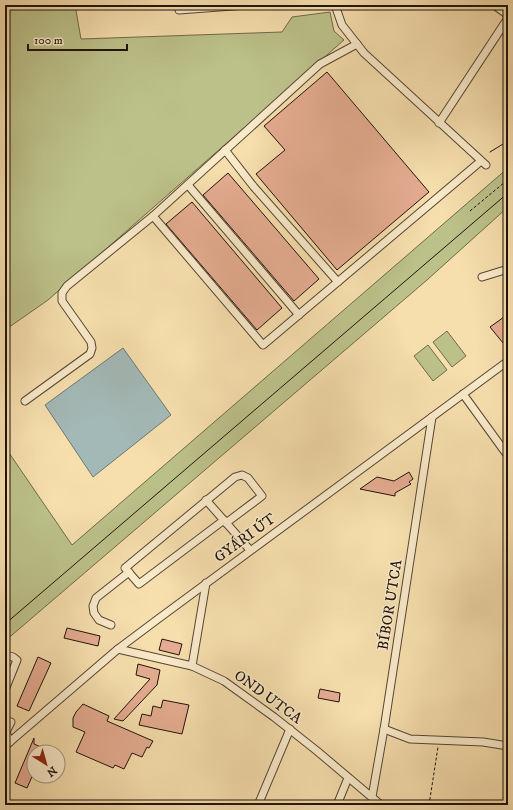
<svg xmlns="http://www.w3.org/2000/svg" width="513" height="810" font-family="'IM FELL DW Pica',serif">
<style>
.green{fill:#bcc18a;stroke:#6e6a4a}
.water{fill:#a3b9b7;stroke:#6f7772}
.building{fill:#e5ac91;stroke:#20130b}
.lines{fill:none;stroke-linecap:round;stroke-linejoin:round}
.minor-casing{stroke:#564634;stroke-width:9}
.path{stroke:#20130b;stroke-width:1;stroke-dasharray:3 2;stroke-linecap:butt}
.minor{stroke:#f9eaca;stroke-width:7}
.tram{stroke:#20130b;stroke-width:1}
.labels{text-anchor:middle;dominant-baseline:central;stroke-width:3;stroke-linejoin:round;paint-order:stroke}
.street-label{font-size:15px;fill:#20130b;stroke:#f9eaca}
</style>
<rect width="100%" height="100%" fill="#f6dead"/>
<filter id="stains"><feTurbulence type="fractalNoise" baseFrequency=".005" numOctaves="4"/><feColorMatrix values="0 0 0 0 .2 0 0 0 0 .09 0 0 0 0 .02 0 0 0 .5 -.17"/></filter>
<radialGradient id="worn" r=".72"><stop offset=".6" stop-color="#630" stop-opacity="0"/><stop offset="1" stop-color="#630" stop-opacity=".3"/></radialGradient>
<g class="green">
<polygon points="5,5 75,5 81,39 282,32 292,17 330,12 334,31 344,40 48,300 5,330"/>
<polygon points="508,168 508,207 427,280 5,641 5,447 72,545"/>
<polygon points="447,331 466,356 452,367 433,342"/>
<polygon points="428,345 447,370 433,381 414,356"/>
</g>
<polygon class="water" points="123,348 171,415 93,477 45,405"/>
<g class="building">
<polygon points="327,72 429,192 337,270 256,174 285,150 264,126"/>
<polygon points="228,173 319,279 294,301 203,195"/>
<polygon points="192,202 282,308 257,330 166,224"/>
<polygon points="504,317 508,322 508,349 490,327"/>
<polygon points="409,472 413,479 409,482 411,484 395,493 395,496 360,489 377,477 394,481"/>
<polygon points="67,628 100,636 98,646 64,638"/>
<polygon points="162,639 182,644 179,655 159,650"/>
<polygon points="38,657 51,663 29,711 17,706"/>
<polygon points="138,664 160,670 157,685 123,721 114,719 150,679 136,675"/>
<polygon points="320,689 340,693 339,702 318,698"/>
<polygon points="163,700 189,705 182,734 139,725 142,714 151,716 153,706 161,708"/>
<polygon points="83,704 109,716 107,721 153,741 149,748 147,747 142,757 132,753 124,769 115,765 113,768 76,752 85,732 73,727 73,718 76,712"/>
<polygon points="34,738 34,744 52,752 34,752 34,772 27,788 15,783"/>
</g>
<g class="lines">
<defs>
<g id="minor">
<polyline points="179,5 179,10 246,5"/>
<polyline points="335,5 342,25 364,53 486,165"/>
<polyline points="494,5 508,15"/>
<polyline points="357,44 320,64 153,216 263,345 481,161"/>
<polyline points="439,123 508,18"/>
<polyline points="225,150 254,187 338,282"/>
<polyline points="188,185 299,315"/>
<polyline points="482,277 508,269"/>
<polyline points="463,394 508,456"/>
<polyline points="25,401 90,354 92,348 91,342 62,301 62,293 67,286 153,216"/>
<polyline points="206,500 250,550"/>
<polyline points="224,520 139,584 125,568 235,477 242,475 248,478 262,496 226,523"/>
<polyline points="111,625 99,620 94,613 93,606 96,598 129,572"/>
<polyline points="118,649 192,666 224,681 274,717 317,751 381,805"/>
<polyline points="5,655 13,657 17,660 5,690"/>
<polyline points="192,666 206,583"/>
<polyline points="384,729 410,739 483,742 508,746"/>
<polyline points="10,742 6,732 11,722"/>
<polyline points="5,746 118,649 158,619 508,361"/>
<polyline points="372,797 384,729 432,417"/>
<polyline points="258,805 290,729"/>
<polyline points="337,805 348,778"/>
</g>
</defs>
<use href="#minor" class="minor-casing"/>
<g class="path">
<polyline points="470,211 505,182 508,185"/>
<polyline points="429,805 438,747"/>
</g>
<use href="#minor" class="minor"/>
<g class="tram">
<polyline points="490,152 508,141"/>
<polyline points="5,624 508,193"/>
</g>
</g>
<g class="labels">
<g class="street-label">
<text transform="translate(245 538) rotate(-36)">GYÁRI ÚT</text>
<text transform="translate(390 605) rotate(-81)">BÍBOR UTCA</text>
<text transform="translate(268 697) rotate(36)">OND UTCA</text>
</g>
</g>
<rect width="513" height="810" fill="none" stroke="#f6dead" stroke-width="20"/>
<rect x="6" y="6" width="501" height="798" fill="none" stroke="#20130b" stroke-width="2"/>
<rect x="10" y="10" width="493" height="790" fill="none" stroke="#20130b"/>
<g transform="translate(46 764) rotate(143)"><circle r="19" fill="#f9eaca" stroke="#a2947e"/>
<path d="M0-3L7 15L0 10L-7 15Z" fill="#8f2418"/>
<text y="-6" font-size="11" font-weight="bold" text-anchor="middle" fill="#20130b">N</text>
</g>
<path d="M28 44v6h99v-6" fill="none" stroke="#20130b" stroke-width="2"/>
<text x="34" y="44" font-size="12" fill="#20130b" stroke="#f9eaca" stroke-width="3" paint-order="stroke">100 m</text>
<rect width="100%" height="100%" filter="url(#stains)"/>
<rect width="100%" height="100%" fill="url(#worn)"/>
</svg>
